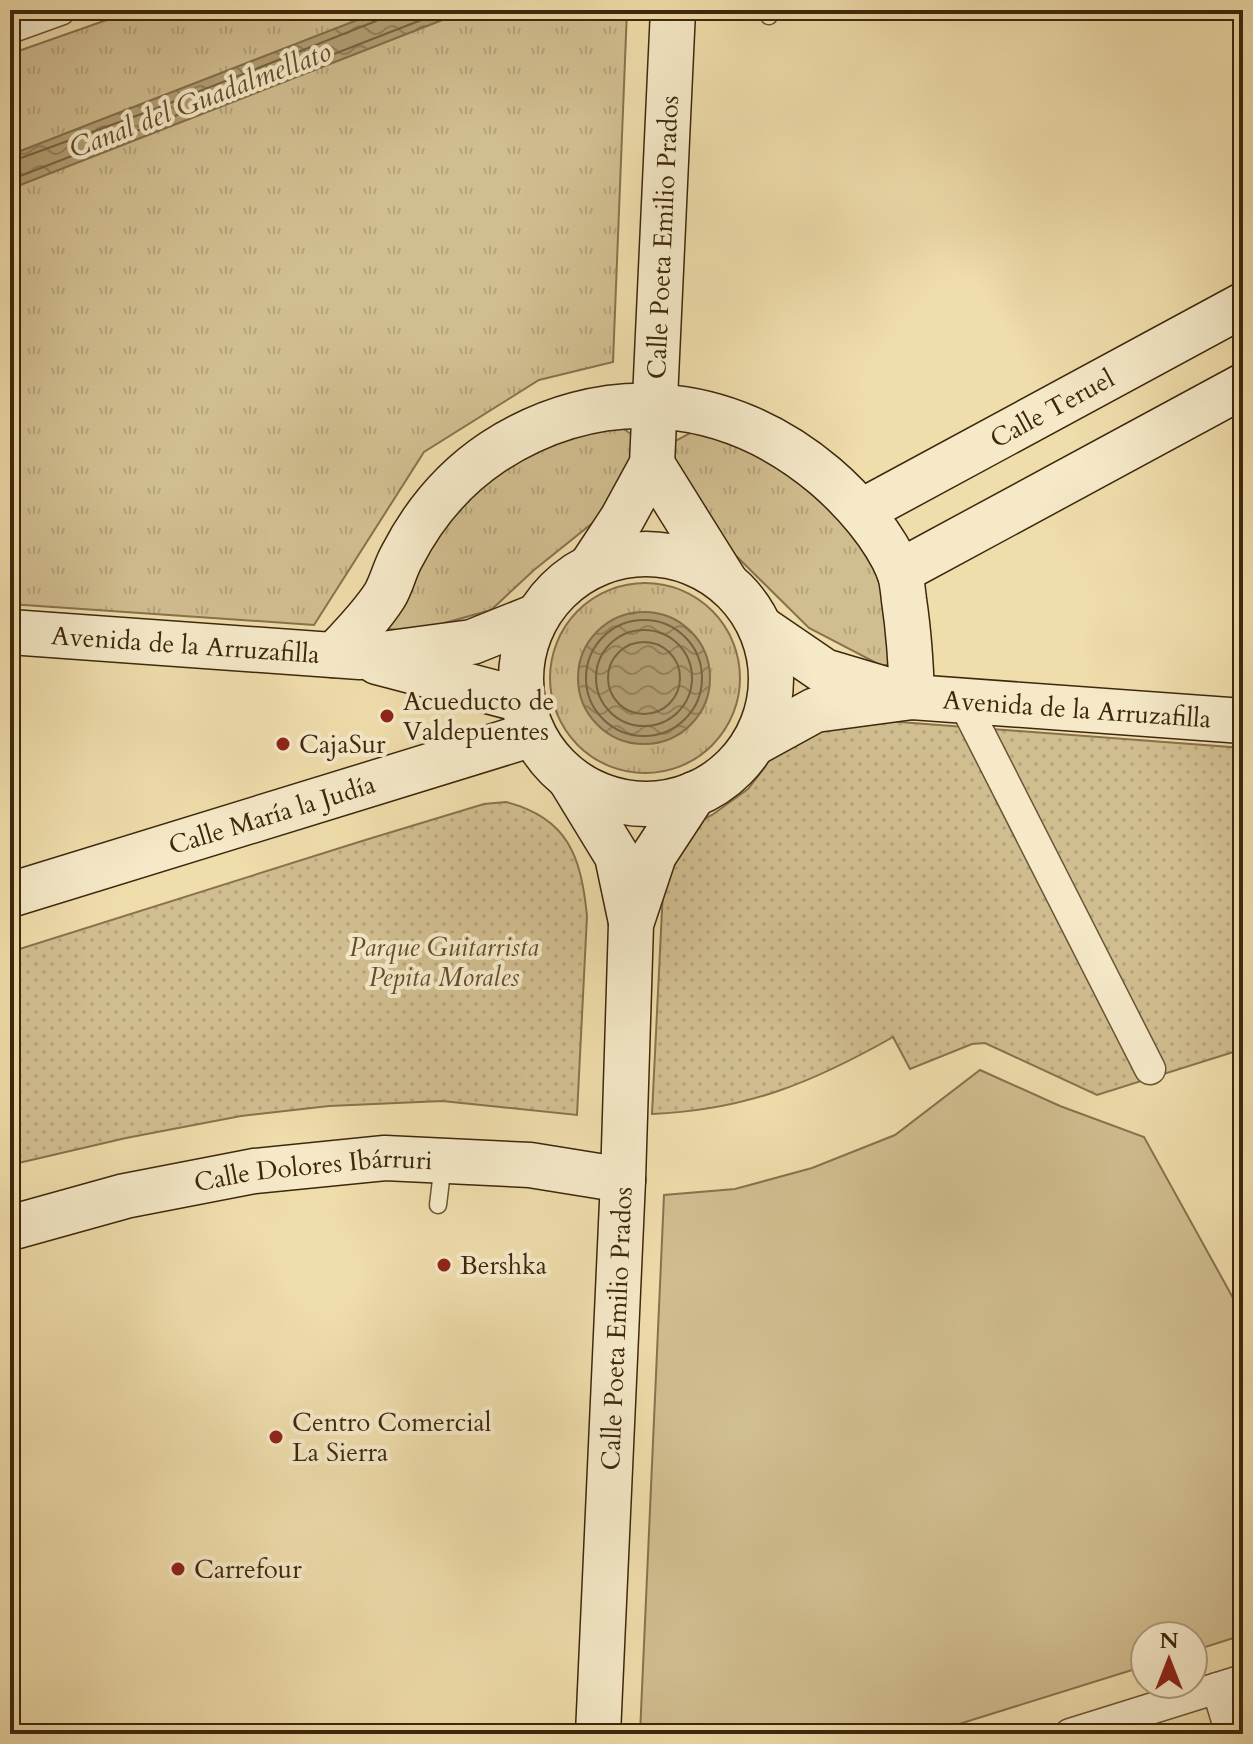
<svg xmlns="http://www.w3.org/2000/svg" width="1253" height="1744" font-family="Cardo,serif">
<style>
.grass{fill:url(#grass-tufts);stroke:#88724e;stroke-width:2}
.park{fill:url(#park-dots);stroke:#88724e;stroke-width:2}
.pitch{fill:#d1be90;stroke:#88724e;stroke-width:2}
.water{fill:url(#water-waves);stroke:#846f4b;stroke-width:2}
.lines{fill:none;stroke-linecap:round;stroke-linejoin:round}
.shore{stroke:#786340;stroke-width:2}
.lane-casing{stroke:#6a5434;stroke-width:19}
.street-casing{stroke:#6a5434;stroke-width:33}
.secondary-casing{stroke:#3e270c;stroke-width:47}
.lane{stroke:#f5e9c8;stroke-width:16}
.street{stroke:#f5e9c8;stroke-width:30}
.secondary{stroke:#f5e9c8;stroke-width:44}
.poi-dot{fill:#8f2418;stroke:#f5e9c8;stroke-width:3}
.labels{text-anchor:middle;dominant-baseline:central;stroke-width:8;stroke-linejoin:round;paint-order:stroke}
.street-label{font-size:26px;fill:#3e270c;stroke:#f5e9c8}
.poi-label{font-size:26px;fill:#3e270c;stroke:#f5e9c8;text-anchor:start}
.park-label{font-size:26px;font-style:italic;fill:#634d2d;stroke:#f5e9c8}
.water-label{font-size:28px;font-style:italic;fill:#614b2c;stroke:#f5e9c8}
</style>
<defs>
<pattern id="grass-tufts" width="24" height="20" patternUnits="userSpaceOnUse" patternTransform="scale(2)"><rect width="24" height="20" fill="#d1be90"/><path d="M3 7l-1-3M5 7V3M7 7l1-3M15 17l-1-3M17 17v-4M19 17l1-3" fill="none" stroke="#b4a37b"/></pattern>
<pattern id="park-dots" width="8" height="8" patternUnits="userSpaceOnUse" patternTransform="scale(2)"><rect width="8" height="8" fill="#d1be90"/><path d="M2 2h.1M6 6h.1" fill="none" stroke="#b4a37b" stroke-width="1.8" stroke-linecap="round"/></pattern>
<pattern id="water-waves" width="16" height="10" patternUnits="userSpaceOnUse" patternTransform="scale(2)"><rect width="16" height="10" fill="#b39f75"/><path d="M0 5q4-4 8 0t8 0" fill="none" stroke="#93825e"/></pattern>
</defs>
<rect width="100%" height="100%" fill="#efddab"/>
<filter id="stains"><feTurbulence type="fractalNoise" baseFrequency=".0025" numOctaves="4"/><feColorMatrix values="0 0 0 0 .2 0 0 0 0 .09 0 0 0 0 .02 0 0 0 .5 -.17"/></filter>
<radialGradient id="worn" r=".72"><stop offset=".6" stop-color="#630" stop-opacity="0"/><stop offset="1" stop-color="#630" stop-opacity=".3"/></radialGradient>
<g class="grass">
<polygon points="135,10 627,10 613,362 539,380 424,452 314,625 10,604 10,54"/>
<polygon points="621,427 631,434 636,450 610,509 534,570 491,610 412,632 381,628 453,507 513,458 597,428"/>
<polygon points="694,431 761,451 815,489 857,537 877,573 891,611 890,664 882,666 809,628 713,533 674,460 675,441"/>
<circle cx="645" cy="678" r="95"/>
</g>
<g class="park">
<path d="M 847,718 L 1243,748 L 1243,1049 L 1097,1095 L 985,1043 L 972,1044 L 910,1069 L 893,1037 C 812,1083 746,1110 652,1114 L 664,870 L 685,829 L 712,815 L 748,789 L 765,767 L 778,743 Z"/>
<path d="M 506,802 C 568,818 581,856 587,916 L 577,1115 L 442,1101 L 329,1106 L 241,1116 L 126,1138 L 10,1165 L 10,952 L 362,841 L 484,804 Z"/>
</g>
<polygon class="pitch" points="980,1070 1060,1106 1144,1137 1243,1316 1243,1635 1193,1651 1193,1636 1145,1636 1145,1666 927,1734 640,1734 664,1195 735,1189 812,1168 895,1135"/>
<g class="water">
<polygon points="383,10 468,10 10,189 10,155"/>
<circle cx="644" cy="678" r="66"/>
</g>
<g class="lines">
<g class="shore">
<polyline points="10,162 155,109 376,21 381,16 382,10"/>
<polyline points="10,180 447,10"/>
<circle cx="644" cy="678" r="58"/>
<circle cx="644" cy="678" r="48"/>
<circle cx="644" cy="678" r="36"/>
</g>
<defs>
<g id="lane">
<polyline points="769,16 770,10"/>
<polyline points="438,1205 443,1163"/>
</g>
<g id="street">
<polyline points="10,28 60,10"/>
<polyline points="963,701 1150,1069"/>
<polyline points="1217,1688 1231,1734"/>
<polyline points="1070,1734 1243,1680"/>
</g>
<g id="secondary">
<polyline points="652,464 725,581"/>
<path id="s1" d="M 862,511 L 1243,305"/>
<circle cx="646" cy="679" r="125"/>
<path id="s2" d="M 591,566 L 622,519 L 652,464 L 673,10"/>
<polyline points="899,572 1243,386"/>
<polyline points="761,628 824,671 898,693"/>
<path id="s3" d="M 10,632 L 360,657 L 472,642 L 537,616"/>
<path d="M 334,655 C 352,636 371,617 385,595 C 392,583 395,568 402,556 C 423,515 454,478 493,452 C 601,382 727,393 825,476 C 853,500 884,535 899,571 C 902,579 903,591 904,600 C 909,633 911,664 912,697"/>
<polyline points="377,662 522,700"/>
<path id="s4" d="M 753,744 L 815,710 L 912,697 L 1243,721"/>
<polyline points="570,779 617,856 631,922"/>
<path id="s5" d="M 10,895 L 533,734"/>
<path id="s6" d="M 10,1228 L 125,1196 L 254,1171 L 385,1158 L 530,1165 L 623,1180"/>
<path id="s7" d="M 598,1734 L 623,1180 L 631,924 L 654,855 L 694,794"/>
</g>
</defs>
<use href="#lane" class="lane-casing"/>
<use href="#street" class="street-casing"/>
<use href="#secondary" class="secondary-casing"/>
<use href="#lane" class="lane"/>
<use href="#street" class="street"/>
<use href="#secondary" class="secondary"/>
</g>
<g class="poi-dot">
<circle cx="387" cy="716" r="8"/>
<circle cx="283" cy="744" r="8"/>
<circle cx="444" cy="1265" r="8"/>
<circle cx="276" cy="1437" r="8"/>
<circle cx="178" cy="1569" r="8"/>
</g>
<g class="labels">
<g class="street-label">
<text stroke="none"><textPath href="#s2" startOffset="346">Calle Poeta Emilio Prados</textPath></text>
<text stroke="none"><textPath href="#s1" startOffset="216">Calle Teruel</textPath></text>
<text stroke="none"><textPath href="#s3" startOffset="176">Avenida de la Arruzafilla</textPath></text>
<text stroke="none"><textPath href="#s4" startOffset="334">Avenida de la Arruzafilla</textPath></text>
<text stroke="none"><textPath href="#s5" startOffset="274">Calle María la Judía</textPath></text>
<text stroke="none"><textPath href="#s6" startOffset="310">Calle Dolores Ibárruri</textPath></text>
<text stroke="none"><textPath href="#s7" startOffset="406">Calle Poeta Emilio Prados</textPath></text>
</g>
<g class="poi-label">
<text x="403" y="701">Acueducto de<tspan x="403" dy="30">Valdepuentes</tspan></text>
<text x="299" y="744">CajaSur</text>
<text x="460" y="1265">Bershka</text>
<text x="292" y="1422">Centro Comercial<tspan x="292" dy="30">La Sierra</tspan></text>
<text x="194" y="1569">Carrefour</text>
</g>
<g class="park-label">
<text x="444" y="947">Parque Guitarrista<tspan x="444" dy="30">Pepita Morales</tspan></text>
</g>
<g class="water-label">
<text transform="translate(200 100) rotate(-21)">Canal del Guadalmellato</text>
</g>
</g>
<rect width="1253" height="1744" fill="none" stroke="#efddab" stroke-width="40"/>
<rect x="12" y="12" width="1229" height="1720" fill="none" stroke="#3e270c" stroke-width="4"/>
<rect x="20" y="20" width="1213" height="1704" fill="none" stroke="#3e270c" stroke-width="2"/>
<g transform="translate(1169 1660)"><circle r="38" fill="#f5e9c8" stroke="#ac9b7d" stroke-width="2"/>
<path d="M0-6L14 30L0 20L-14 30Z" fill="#8f2418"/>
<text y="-12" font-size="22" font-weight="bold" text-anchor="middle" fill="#3e270c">N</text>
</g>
<rect width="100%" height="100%" filter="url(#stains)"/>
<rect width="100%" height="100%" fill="url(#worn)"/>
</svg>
